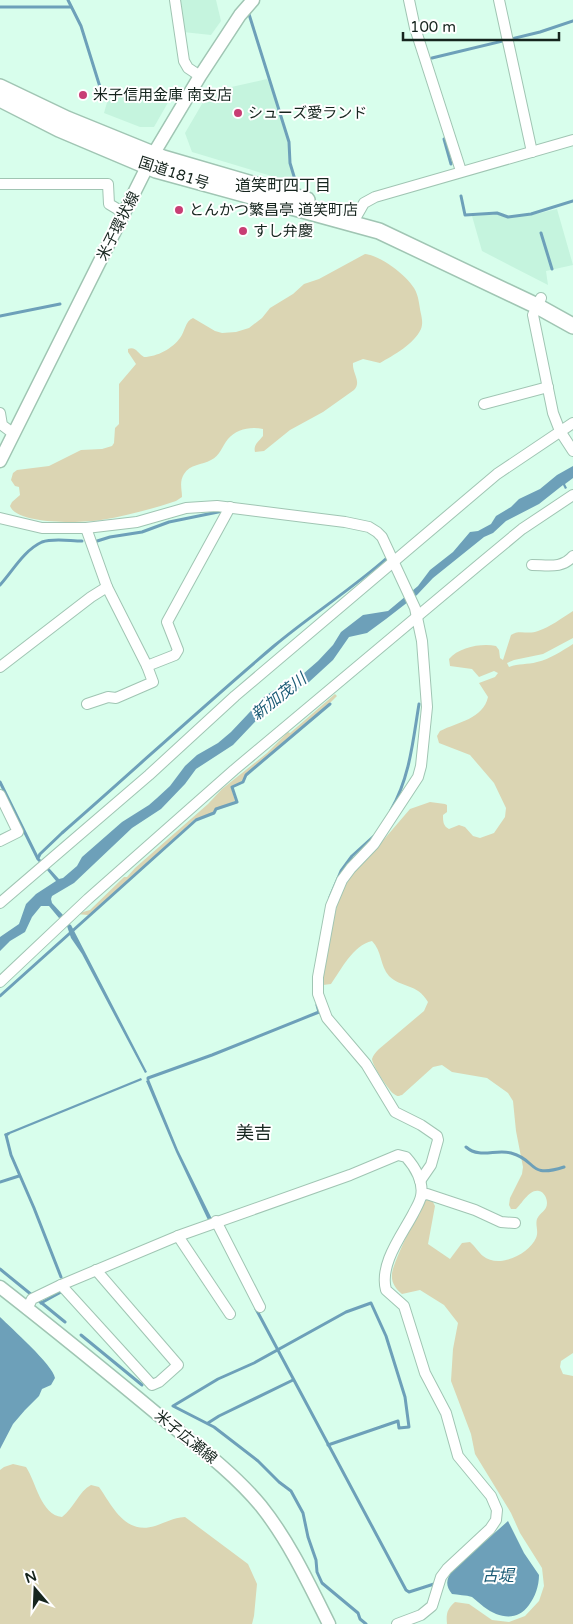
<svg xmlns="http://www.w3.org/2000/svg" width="573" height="1624" font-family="'Varela Round','Noto Sans JP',sans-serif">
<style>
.built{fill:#c5f4de}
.green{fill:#dbd5b3}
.water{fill:#6da0b9}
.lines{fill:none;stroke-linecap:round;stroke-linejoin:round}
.stream{stroke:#6da0b9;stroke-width:3}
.minor-casing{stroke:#a0c5b3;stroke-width:12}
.major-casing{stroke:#a0c5b3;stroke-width:15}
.highway-casing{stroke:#a0c5b3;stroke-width:18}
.minor{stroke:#fff;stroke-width:10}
.major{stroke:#fff;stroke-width:12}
.highway{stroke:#fff;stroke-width:15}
.poi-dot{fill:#c83e74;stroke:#fff;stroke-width:2}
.labels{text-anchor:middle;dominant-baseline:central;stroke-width:4;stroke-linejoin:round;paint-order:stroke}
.poi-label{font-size:15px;fill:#16251e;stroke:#fff;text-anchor:start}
.street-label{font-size:15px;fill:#16251e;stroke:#fff}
.neighbourhood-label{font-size:16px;fill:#16251e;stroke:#fff}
.water-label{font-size:16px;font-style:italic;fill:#1c5c76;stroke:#fff}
.quarter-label{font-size:18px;fill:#16251e;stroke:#fff}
</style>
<rect width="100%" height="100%" fill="#d8feec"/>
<g class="built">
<polygon points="178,0 216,0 221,21 211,35 183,32"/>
<polygon points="267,79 274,92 288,141 289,163 296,181 295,183 192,152 185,133 209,92"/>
<polygon points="167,89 170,99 154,127 140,127 104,113 108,99"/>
<polygon points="557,209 573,265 546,271 548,285 482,251 472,216 497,214 508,218 536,214"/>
</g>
<g class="green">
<path d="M 365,254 C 380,255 406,275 414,288 C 419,296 419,305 421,314 C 422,319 423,323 421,329 C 414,344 394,355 380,363 L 363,359 L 353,363 C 352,373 362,382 354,390 L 323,412 L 290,430 L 264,451 L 255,452 C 253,445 259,441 263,436 L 263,429 C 251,426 236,429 228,439 C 222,446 220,456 211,460 C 202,465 190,464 184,474 C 179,482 182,489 182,497 L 176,501 C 152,509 126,516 101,520 C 83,523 17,525 10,506 L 12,502 L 20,495 L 19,487 L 15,486 L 11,480 L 13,473 L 17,470 L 49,466 L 81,450 L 102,449 L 112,446 L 114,443 L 115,428 L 119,424 L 119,384 L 136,364 L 128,352 L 128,349 C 136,346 138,354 144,357 C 157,357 173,348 180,338 C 185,332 185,321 193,318 L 215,331 L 222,333 L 236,332 L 249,328 L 262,318 L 270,308 L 293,294 L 304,284 L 319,279 Z"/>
<path d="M 573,611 L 573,638 L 543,654 L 514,660 L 507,663 L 509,667 C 519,663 527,665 537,662 C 550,659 562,651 573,644 L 573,1353 L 561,1361 L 560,1367 L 563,1374 L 573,1376 L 573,1624 L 447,1624 C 446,1614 447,1609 455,1602 L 469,1604 L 492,1620 L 509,1622 L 525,1616 L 539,1601 L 544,1586 L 542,1568 L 520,1533 L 511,1513 L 475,1454 L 471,1434 L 451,1381 L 453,1349 L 458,1323 L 444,1305 L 420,1290 L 402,1294 C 396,1289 391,1283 392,1274 C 392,1265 420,1206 426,1200 L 432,1200 L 435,1206 L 428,1244 L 450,1259 L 462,1243 L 470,1242 C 475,1246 479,1253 483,1256 C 499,1269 529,1254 536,1238 C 539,1231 535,1225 537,1219 C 540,1212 547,1211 547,1203 C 547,1198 544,1192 539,1191 C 529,1189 522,1204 516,1209 L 511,1209 L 509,1205 L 510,1198 L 522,1174 L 523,1167 L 516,1131 L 513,1101 L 508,1093 L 487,1078 L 452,1072 L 442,1065 L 433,1067 L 402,1095 C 398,1096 398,1097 394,1094 C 389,1091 372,1065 372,1059 C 373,1055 376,1052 379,1049 L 424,1011 L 428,1002 C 417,983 401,988 389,976 C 380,966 382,951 372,941 C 353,945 341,970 331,984 L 323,985 L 322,982 L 329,939 L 339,897 L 344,885 L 355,871 L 374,851 L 410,809 L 430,802 L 445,804 L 447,805 L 447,812 L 443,815 C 443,821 443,826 449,829 L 459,825 L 465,827 L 473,836 L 480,838 L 494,833 L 505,817 L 506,808 L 494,783 L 470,755 L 439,743 L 437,736 L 440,731 C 458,722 483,719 488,697 L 479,683 L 495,677 L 498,673 L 494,671 L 479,677 L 472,669 L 450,666 L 449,659 C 459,647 482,643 496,646 L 499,650 L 500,658 L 503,660 L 511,635 C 519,629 528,635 538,631 C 550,627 562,618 573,611 Z"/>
<polygon points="335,694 337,696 329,704 246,774 242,781 231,787 235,801 215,809 213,813 195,819 93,913 88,915 76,914 90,910 124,877 127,877 135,868 208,804 222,789 267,753 288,732 290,733"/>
<path d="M 13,1464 L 26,1467 C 36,1482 41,1515 62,1517 C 74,1508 79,1491 91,1485 L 99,1487 C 113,1507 125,1535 155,1526 C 167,1522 172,1518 185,1517 L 248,1564 L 257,1584 L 254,1616 L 252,1624 L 0,1624 L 0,1470 L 4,1467 Z"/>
</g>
<g class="water">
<polygon points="573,466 573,478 565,484 567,488 565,489 563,485 539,504 506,521 493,533 484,537 433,578 417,595 386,619 367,633 349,637 333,660 309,682 268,708 233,745 196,769 185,784 161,809 132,828 74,883 52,896 51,899 52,903 63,915 62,917 59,918 49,906 41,906 32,917 25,932 10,941 0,951 0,937 19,924 26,904 36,894 56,881 47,870 49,868 59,879 63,878 77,866 82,857 122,822 149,805 157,798 170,786 185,766 197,755 218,743 231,732 265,696 276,689 295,681 318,661 333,645 341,632 363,615 388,611 418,586 430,570 453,552 470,532 478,531 491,524 496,516 511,507 519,499 540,489 557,475"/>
<polygon points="69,924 71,925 147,1072 145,1073 82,954 71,938 67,926"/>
<polygon points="147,1077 148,1077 178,1150 212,1219 208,1220 176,1152 146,1081 148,1080"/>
<polygon points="141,1078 142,1080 5,1136 4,1134"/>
<path d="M 0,1317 C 11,1328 53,1365 55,1378 L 51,1385 L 42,1389 L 39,1396 L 25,1410 L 13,1424 L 0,1449 Z"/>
<path d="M 508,1521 L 524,1553 L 539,1575 C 539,1586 535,1597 529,1605 C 517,1622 499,1618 484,1607 C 480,1604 476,1600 472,1597 C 466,1595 458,1595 452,1594 C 445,1586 446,1578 453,1570 Z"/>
</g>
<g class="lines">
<g class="stream">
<polyline points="68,0 81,26 100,87"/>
<polyline points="0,7 71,7"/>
<polyline points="248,11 289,142 290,163 296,183"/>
<polyline points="432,58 540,32 573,21"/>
<polyline points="444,139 451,164"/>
<polyline points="461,196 465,215 497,213 508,217 531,214 573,201"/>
<polyline points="541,233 552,269"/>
<polyline points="0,316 60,304"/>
<polyline points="94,542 110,537 142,532 169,522 223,511"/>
<path d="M 0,585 C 12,572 24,550 42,542 C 53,538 70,541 82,541"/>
<polyline points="0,782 38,859 43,864"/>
<path d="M 391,810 C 410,777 413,740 419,704"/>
<path d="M 38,858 L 40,854 L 62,833 C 133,771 202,707 274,646 C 311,615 352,589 388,557"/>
<polyline points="330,897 341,871 352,856 374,836"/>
<polyline points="0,996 196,820 214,813 216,809 237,802 232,787 243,782 246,775 330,704"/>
<polyline points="148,1079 148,1078 212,1055 319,1012 317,1005"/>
<polyline points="8,1134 6,1135 11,1155 34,1208 61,1277"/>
<path d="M 466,1147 C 480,1159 495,1149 511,1153 C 538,1160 527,1179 564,1167"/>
<polyline points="0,1182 19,1176"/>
<polyline points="0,1269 65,1322"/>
<polyline points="41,1303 61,1292"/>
<polyline points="256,1309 406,1590 409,1592 434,1584"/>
<polyline points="81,1335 142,1385"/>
<polyline points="208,1423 219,1416 293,1380"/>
<polyline points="328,1445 398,1421 399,1428 409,1427 405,1397 386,1336 371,1303 346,1312 254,1363 218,1379 173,1406 214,1427 258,1461 279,1482 291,1491 303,1513 308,1537 316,1560 317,1572 322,1583 358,1613 360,1619 366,1624"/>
</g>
<defs>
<g id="minor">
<polyline points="175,0 184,61 188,68 200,76"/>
<polyline points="409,0 415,28 461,171"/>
<polyline points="499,0 532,152"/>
<polyline points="0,184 108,184 109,204 124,213"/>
<polyline points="352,224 364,203 375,197 573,140"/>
<polyline points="541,298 533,315 553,413 560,431 573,451"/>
<polyline points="484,404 548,387"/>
<polyline points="0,413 2,425 14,434"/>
<polyline points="0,518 42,528 86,528 137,522 186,508 217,506 345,522 369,527 377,532 382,537 415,608 422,641 427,707 421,766 418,777 374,844 351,868 342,880 331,906 318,977 318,994 327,1018 366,1064 395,1112 421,1125 437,1136 438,1140 431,1165 420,1181"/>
<polyline points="86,528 107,587 147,666"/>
<path d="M 532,565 C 548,565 562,569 573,556"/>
<polyline points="0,667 91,597 107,587"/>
<polyline points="87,704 108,697 116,698 153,682 147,666 175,655 178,650 167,622 230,507"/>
<polyline points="0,795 18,832 0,841"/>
<polyline points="0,903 149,775 235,696 497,474 573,423"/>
<polyline points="0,982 88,899 234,770 481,563 522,529 573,495"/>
<polyline points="422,1195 427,1194 475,1210 501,1222 515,1223"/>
<polyline points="216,1221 260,1307"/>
<polyline points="178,1236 230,1314"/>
<polyline points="61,1285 152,1385 159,1382 178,1365 96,1270"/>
<path d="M 27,1309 L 32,1299 L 61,1285 L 178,1236 L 350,1175 L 398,1155 L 406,1157 C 415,1167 424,1182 421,1196 C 420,1202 416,1208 413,1214 C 402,1235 379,1264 386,1290 L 404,1306 L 425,1373 L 446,1413 L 458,1456 L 491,1496 L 497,1510 L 496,1520 L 490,1529 L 447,1569 L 441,1577 L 432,1606 L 421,1615 L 397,1624"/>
</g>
<g id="major">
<polyline points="0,461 154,153 200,76 240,15 253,0"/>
<path d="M 0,1287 C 55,1330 109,1374 162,1418 C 197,1446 233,1472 261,1506 C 289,1541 309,1584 329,1624"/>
</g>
<g id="highway">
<polyline points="0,87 67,119 163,158 307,200"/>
<polyline points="0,99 59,129 156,170 379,231 537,306 573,326"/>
</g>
</defs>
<use href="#minor" class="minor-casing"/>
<use href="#major" class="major-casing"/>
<use href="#highway" class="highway-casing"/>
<use href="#minor" class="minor"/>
<use href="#major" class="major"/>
<use href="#highway" class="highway"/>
</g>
<g class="poi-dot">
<circle cx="83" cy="95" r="5"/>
<circle cx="238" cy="113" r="5"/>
<circle cx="179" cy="210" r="5"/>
<circle cx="243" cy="231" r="5"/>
</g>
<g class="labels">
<g class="poi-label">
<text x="93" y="95">米子信用金庫 南支店</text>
<text x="248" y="113">シューズ愛ランド</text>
<text x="189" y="210">とんかつ繁昌亭 道笑町店</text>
<text x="253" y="231">すし弁慶</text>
</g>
<g class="street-label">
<text transform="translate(174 173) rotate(18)">国道181号</text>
<text transform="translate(118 226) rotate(-63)">米子環状線</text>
<text transform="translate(186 1437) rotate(39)">米子広瀬線</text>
</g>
<g class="neighbourhood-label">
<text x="283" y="186">道笑町四丁目</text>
</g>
<g class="water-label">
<text transform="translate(279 697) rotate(-38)">新加茂川</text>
<text x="498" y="1576">古堤</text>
</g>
<g class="quarter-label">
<text x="254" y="1133">美吉</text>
</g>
</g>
<g transform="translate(35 1589) rotate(341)" stroke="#ffffff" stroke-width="4" paint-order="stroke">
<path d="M0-4L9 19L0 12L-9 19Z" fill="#16251e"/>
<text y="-8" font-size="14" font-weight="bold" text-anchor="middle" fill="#16251e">N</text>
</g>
<path d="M403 32v8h156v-8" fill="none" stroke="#16251e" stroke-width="2.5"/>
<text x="410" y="32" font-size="15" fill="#16251e" stroke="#ffffff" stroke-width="4" paint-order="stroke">100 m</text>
</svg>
